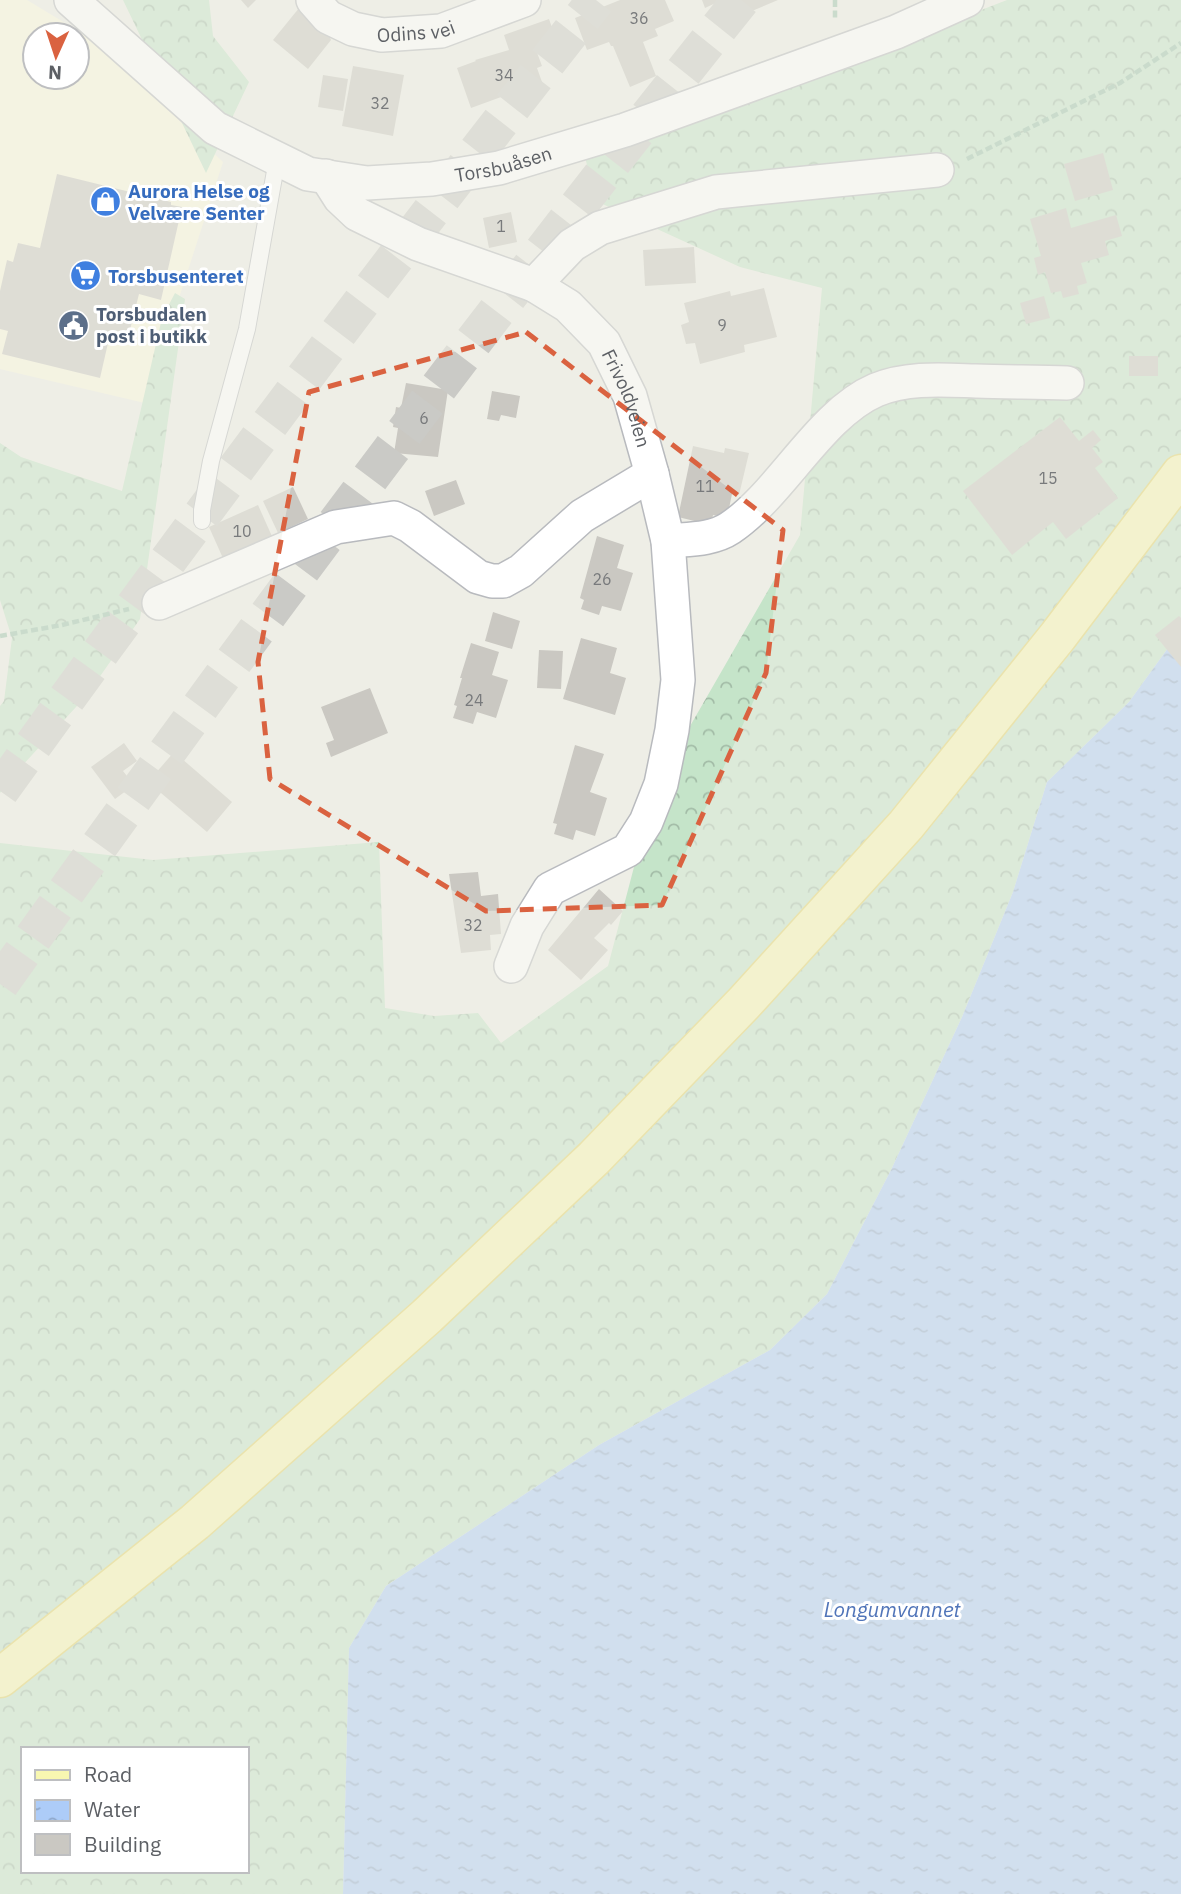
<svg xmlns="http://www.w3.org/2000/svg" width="1181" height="1894" font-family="'IBM Plex Sans',sans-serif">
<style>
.commercial{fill:#fbf8de;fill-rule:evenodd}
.forest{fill:url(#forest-crowns);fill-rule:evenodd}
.water{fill:url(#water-ripples)}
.building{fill:#cac8c2}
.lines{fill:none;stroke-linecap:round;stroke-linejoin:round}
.highway-tunnel{stroke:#cacac6;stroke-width:38;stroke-dasharray:38 19;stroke-linecap:butt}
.lane-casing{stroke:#b8babe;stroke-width:18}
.street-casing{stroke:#b8babe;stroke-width:36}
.primary-casing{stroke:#e5d468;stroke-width:41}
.path{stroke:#9ec4ae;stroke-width:4.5;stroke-dasharray:7 3.5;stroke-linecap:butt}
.lane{stroke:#fff;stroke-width:16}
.street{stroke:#fff;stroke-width:33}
.primary{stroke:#f8f7b1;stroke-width:38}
.marked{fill:none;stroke:#da6240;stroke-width:5;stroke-dasharray:14 9;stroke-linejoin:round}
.labels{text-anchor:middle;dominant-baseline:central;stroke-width:6;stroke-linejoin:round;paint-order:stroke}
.number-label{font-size:16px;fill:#787a7c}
.street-label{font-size:19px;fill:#5d6065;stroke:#fff}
.shop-label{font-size:19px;font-weight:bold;fill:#366cbe;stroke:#fff;text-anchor:start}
.service-label{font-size:19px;font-weight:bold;fill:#4e5e75;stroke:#fff;text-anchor:start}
.water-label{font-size:21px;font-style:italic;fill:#5175b9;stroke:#fff}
</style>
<defs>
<pattern id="forest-crowns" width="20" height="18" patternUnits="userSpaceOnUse" patternTransform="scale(1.75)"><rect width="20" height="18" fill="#c5e4c9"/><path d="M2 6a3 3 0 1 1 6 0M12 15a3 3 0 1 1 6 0" fill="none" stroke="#a3bca7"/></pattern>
<pattern id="water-ripples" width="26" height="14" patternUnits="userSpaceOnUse" patternTransform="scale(1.75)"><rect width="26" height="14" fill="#adccf8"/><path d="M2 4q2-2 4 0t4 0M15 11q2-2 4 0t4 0" fill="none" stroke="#90a9cc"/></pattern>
</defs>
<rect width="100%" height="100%" fill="#eeeee6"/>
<path class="commercial" d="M 0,0 L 27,0 L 98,43 L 223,162 L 145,403 L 0,369 ZM 35,35 L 77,35 L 77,77 L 35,77 Z"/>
<g class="forest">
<polygon points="123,0 209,0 213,36 249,82 206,173"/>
<path d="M 1007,0 L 1181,0 L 1181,630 L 1129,702 L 1047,782 L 1013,892 L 962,1017 L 891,1170 L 827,1294 L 770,1350 L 599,1445 L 386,1586 L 349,1648 L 343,1894 L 0,1894 L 0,843 L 153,860 L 379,842 L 385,1008 L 434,1016 L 478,1013 L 501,1043 L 608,966 L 655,787 L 800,535 L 822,288 L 740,267 L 596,201 L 580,137 L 847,62 ZM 23,1749 L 247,1749 L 247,1871 L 23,1871 Z"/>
<polygon points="175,293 185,299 140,619 87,695 10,779 0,793 0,706 4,701 12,638 0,600 0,443 21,457 122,491 162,318"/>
</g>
<polygon class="water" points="1181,630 1181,1894 343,1894 349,1648 386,1586 599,1445 770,1350 827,1294 891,1170 962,1017 1013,892 1047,782 1129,702"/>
<g class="building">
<polygon points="241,0 256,0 248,8"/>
<polygon points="620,0 665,0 674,21 655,29 658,36 643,42 656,76 630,87 613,46 611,46 609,42 587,50 575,18"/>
<polygon points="702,0 778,0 728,21 720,1 705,8"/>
<polygon points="304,2 327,29 331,40 308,69 273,40"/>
<polygon points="549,19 556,39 535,47 542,66 537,68 542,82 471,108 457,68 476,61 475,60 509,50 504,35"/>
<polygon points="353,66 404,75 393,136 342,126"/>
<polygon points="323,75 348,79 343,111 318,107"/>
<polygon points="1103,153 1113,190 1075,201 1064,164"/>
<polygon points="57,174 171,202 171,205 182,207 161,300 139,294 129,334 111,330 100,378 2,354 8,331 0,329 0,291 7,260 13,262 18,243 40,248"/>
<polygon points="1066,208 1071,228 1116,215 1122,236 1105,241 1109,255 1081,263 1087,283 1077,286 1079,294 1063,298 1061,291 1051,293 1045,272 1038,275 1034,258 1041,256 1030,219"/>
<polygon points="511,212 517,242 489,248 483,218"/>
<polygon points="694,247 696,283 645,286 643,250"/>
<polygon points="764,288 777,337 744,345 745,352 700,364 695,343 686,344 681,325 689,322 684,303 730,291 731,296"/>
<polygon points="1044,296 1050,318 1026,324 1020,303"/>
<rect x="1129" y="356" width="29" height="20"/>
<polygon points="406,383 448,390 438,457 394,453 398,428 393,427 396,407 401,408"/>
<polygon points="492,391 520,396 516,418 501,415 499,421 487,419"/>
<polygon points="1060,417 1079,441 1093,430 1101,440 1092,448 1103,462 1095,468 1118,498 1066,539 1053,522 1012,555 963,491"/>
<polygon points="693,446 724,453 725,448 749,453 739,495 732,494 727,518 713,515 711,525 678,517"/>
<polygon points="456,480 465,504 434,516 425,491"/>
<polygon points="293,487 308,519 278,533 263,501"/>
<polygon points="258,505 275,543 226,565 209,527"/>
<polygon points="597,536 624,545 617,568 633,573 621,611 602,606 599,615 581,609 584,600 580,598"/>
<polygon points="493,612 520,621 512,649 485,641"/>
<polygon points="1179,616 1181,618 1181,667 1155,635"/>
<polygon points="581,638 617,648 610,673 626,678 615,715 563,699"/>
<polygon points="471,643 499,652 492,675 508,680 496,718 477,712 473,724 453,718 457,706 454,705 462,678 460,678"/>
<polygon points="539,650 563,651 561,689 537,688"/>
<polygon points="370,688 388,733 331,757 326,743 334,740 321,707"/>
<polygon points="124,743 137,761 123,771 134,785 115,799 91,767"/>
<polygon points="575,745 604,754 590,792 607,798 595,836 576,830 573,840 554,834 557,824 553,823"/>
<polygon points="174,752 232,802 207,832 148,782"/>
<polygon points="478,872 481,896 498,894 501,934 490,935 491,950 461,953 449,874"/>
<polygon points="599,889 623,911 611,925 609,923 594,938 608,950 581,980 548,950"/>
</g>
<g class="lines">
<g class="highway-tunnel">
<path d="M 0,791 C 193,523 391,259 596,0"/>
<path d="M 0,984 C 238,650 484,320 741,0"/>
</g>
<defs>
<polyline id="lane" points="202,521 202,510 211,461 247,329 277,160"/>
<g id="street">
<path id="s1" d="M 71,0 L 215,128 L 308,174 L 367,183 L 432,179 L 499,168 L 625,130 L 896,32 L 967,0"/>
<path id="s2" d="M 313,0 L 328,17 L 353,29 L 382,35 L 441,31 L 524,0"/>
<path id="s3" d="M 326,176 L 340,198 L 357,214 L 418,244 L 534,285 L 568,306 L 604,343 L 630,396 L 652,474 L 668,541 L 678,680 L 672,730 L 661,784 L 646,822 L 628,850 L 550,889 L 527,926 L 511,966"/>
<polyline points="534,285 572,245 600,228 716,192 937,170"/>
<path d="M 668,541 C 689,539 712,540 730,528 C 781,494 820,414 876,390 C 908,377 943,380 976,381 C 1006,382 1037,382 1067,383"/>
<polyline points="159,603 336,527 394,518 410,526 478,577 492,581 503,581 521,571 582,516 652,474"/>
</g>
<polyline id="primary" points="0,1678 195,1522 427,1316 594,1158 744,1003 906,825 1058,636 1181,474"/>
</defs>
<use href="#lane" class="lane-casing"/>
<use href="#street" class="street-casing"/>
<use href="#primary" class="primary-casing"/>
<g class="path">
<polyline points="835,0 835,18"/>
<polyline points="967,159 1120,83 1181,43"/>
<polyline points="0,636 62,625 129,609"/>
</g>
<use href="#lane" class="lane"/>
<use href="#street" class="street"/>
<use href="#primary" class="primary"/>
</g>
<path d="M0 0H1181V1894H0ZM 526,332 L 783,530 L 766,673 L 662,905 L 486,911 L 270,779 L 258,662 L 309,392 Z" fill="#eeeee6" fill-opacity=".55" fill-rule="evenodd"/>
<path class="marked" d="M 526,332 L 783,530 L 766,673 L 662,905 L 486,911 L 270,779 L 258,662 L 309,392 Z"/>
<defs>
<symbol id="shop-disc" viewBox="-11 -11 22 22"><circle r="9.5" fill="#3f7fe0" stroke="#fff"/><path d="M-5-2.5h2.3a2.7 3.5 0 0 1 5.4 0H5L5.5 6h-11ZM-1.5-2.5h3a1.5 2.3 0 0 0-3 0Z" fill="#fff"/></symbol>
<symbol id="supermarket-disc" viewBox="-11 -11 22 22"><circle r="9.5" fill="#3f7fe0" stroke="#fff"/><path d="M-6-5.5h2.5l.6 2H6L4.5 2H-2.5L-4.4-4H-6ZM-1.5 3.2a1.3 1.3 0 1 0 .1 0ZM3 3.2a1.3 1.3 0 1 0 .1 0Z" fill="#fff"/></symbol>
<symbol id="civic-disc" viewBox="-11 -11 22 22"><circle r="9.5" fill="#5c6f8a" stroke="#fff"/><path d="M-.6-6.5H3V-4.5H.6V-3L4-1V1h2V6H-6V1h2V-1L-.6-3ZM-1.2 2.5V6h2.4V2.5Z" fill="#fff"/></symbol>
</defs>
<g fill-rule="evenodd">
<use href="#shop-disc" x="88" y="184" width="35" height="35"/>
<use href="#supermarket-disc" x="68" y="258" width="35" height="35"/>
<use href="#civic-disc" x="56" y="308" width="35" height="35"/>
</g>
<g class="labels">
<g class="number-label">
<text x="639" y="18">36</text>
<text x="504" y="75">34</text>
<text x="380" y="103">32</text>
<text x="501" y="226">1</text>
<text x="722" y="325">9</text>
<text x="424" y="418">6</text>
<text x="1048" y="478">15</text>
<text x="705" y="486">11</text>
<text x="242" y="531">10</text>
<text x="602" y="579">26</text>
<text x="474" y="700">24</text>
<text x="473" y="925">32</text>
</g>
<g class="street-label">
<text stroke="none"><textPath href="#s2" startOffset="114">Odins vei</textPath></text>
<text stroke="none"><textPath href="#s1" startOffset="494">Torsbuåsen</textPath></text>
<text stroke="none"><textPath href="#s3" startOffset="392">Frivoldveien</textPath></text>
</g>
<g class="shop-label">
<text x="128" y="191">Aurora Helse og<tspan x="128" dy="22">Velvære Senter</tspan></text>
<text x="108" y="276">Torsbusenteret</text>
</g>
<g class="service-label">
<text x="96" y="314">Torsbudalen<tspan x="96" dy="22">post i butikk</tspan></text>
</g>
<g class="water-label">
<text x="892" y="1609">Longumvannet</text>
</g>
</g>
<rect x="21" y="1747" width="228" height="126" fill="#ffffff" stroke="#bebfc1" stroke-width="2"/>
<rect x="35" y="1770" width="35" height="10" fill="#f8f7b1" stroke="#bebfc1" stroke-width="2"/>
<text x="84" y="1782" font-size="21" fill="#5d6065">Road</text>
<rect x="35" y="1800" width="35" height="21" fill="url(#water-ripples)" stroke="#bebfc1" stroke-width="2"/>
<text x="84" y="1817" font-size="21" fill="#5d6065">Water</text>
<rect x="35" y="1834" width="35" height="21" fill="#cac8c2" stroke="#bebfc1" stroke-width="2"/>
<text x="84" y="1852" font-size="21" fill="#5d6065">Building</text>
<g transform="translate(56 56) rotate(183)"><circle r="33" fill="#ffffff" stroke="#bebfc1" stroke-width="2"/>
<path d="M0-5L12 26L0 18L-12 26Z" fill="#da6240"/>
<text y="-10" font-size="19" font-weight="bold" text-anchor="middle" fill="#5d6065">N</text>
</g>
</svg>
